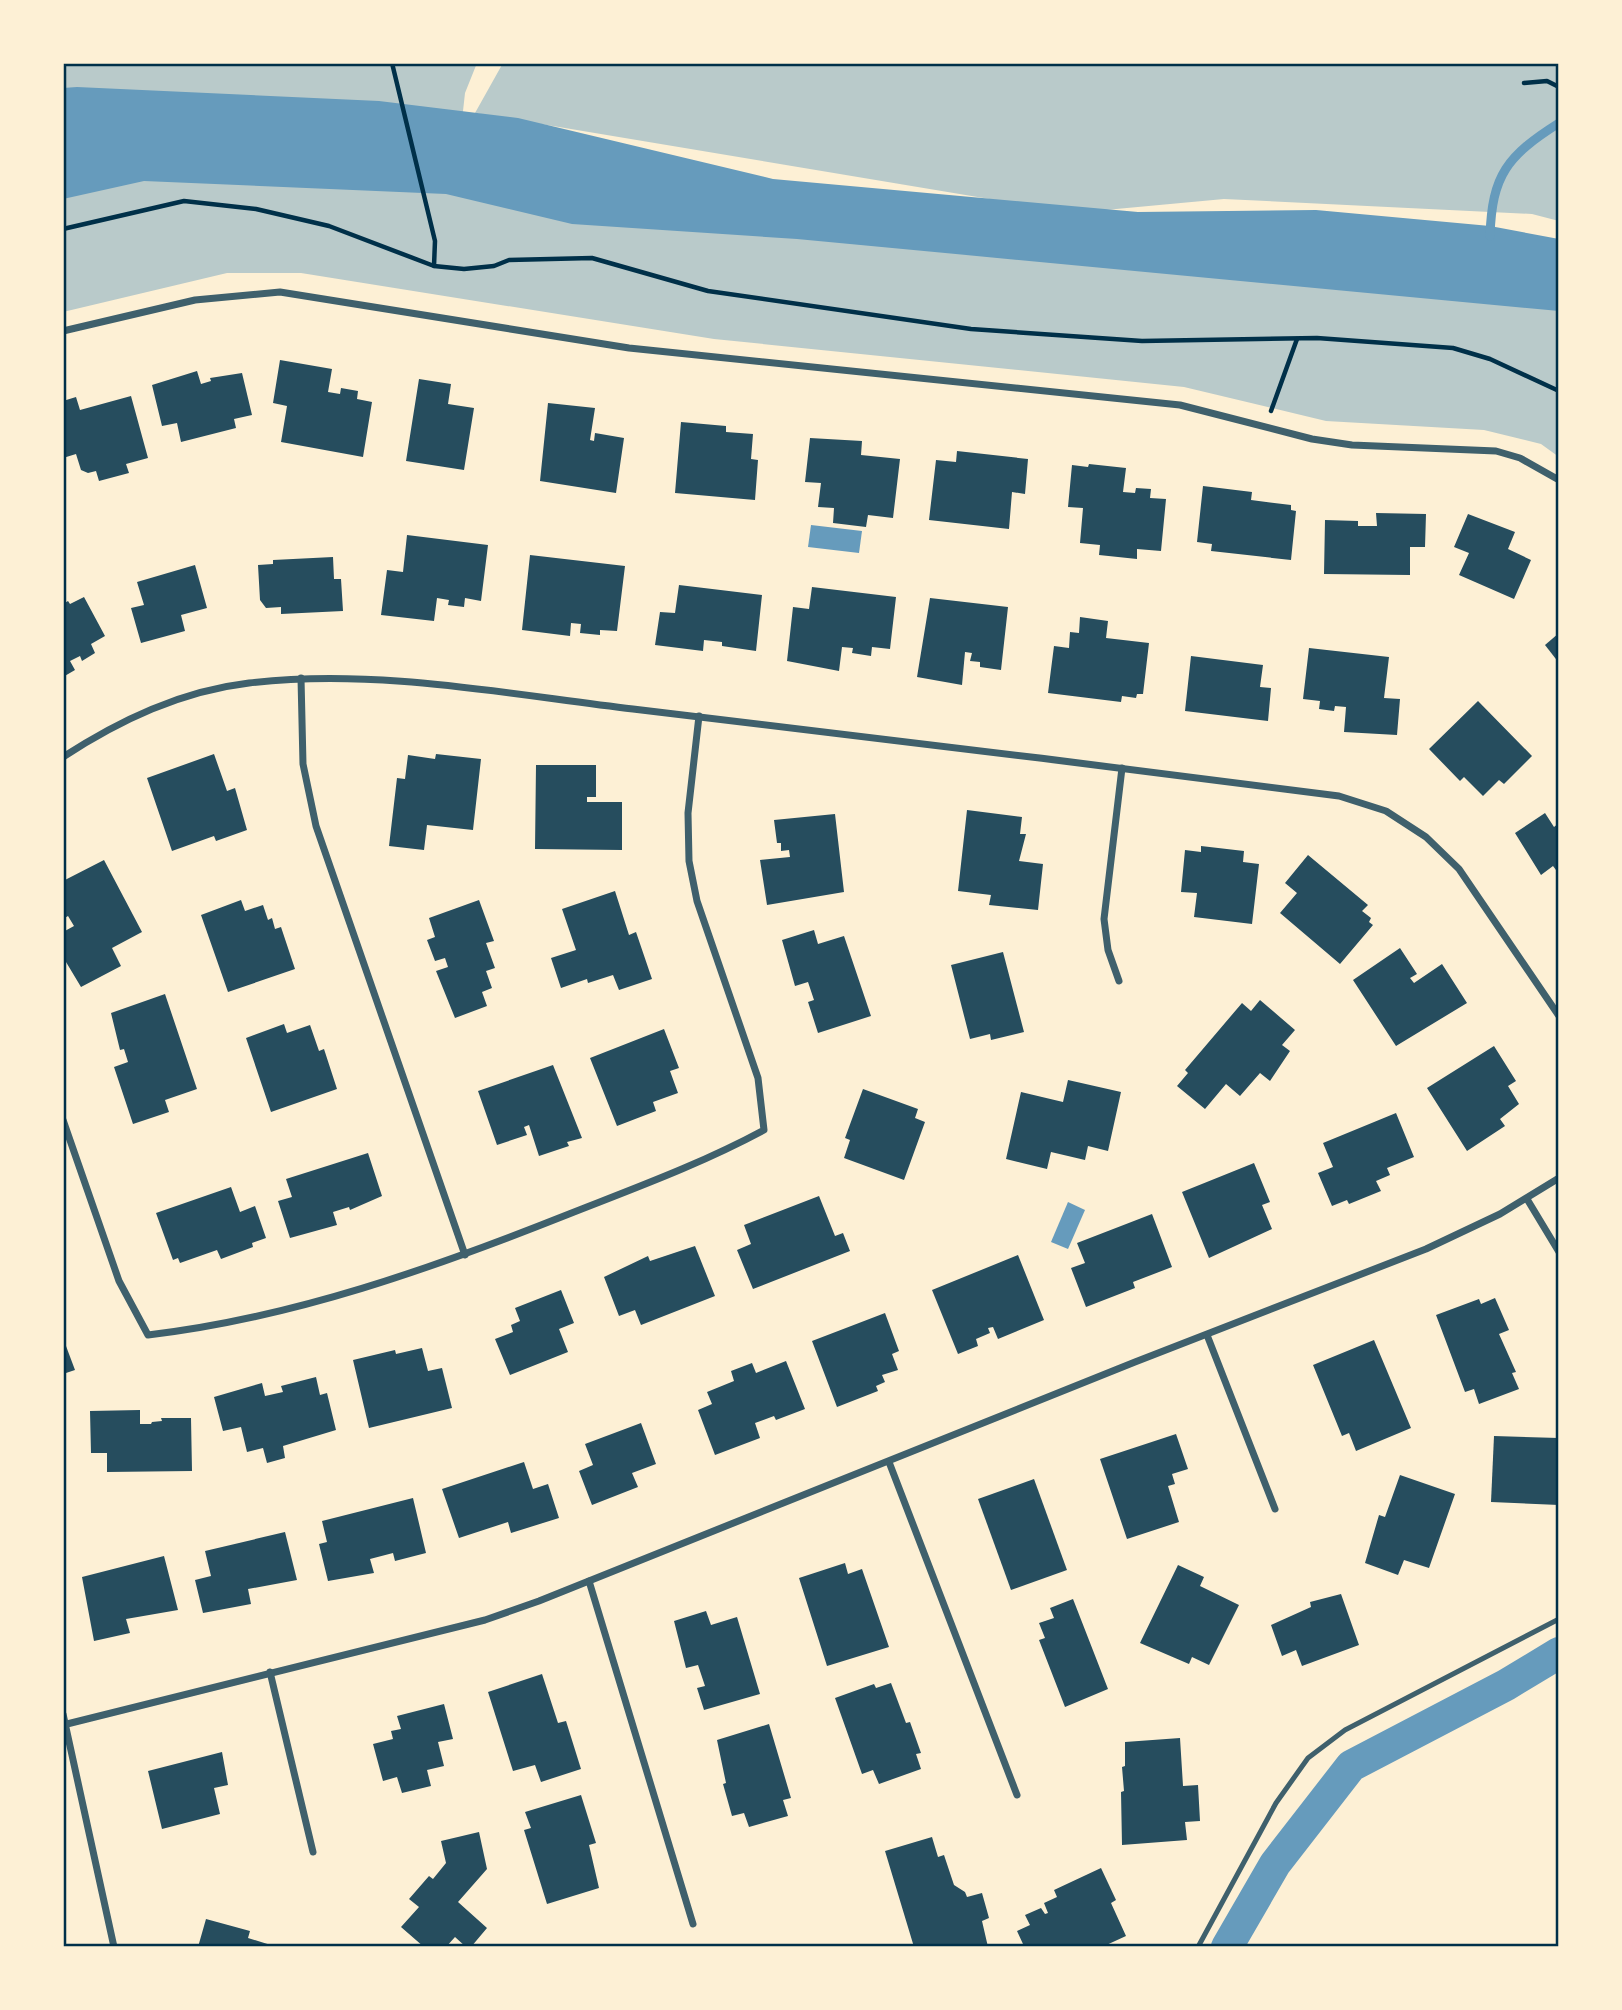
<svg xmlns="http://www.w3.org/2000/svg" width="1622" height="2010" font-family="'Space Grotesk',sans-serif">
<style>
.green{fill:#b9caca}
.water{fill:#669bbc}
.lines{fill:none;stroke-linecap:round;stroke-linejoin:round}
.stream{stroke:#669bbc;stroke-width:9}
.canal{stroke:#669bbc;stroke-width:32}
.building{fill:#264d5e}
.path{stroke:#003049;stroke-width:4.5}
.service{stroke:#3f606c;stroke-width:5}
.minor{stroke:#3f606c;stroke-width:7}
.neatline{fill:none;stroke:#003049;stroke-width:2.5}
</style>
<rect width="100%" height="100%" fill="#fdf0d5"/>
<g class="green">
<polygon points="63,63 477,63 465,93 458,156 1559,297 1559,457 1541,444 1484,430 1326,421 1184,387 714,339 301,273 227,273 63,312"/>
<polygon points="503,63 1559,63 1559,221 1532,214 1224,199 1073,213 475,113"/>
</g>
<g class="water">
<polygon points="77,87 379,101 518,118 773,179 1138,212 1316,210 1490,226 1559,239 1559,311 797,239 572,224 446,194 144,181 63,199 63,88"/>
<polygon points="811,525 862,531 859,553 808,547"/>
<polygon points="1068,1202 1085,1210 1068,1249 1051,1242"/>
</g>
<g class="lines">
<path class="stream" d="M 1490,236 C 1492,175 1507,156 1559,123"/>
<polyline class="canal" points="1227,1947 1275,1864 1351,1766 1506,1685 1559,1653"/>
</g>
<g class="building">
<polygon points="280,360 332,369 328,392 340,394 341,388 358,391 357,399 372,402 363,457 281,442 287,406 273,403"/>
<polygon points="197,371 201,384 211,381 210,378 242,373 252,415 234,419 236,428 181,442 177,423 162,426 152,385"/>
<polygon points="419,379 451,384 448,404 474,408 464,470 406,461"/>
<polygon points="131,396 148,458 126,464 129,473 99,481 96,471 88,473 81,470 76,454 63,458 63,401 76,397 80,410"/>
<polygon points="548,403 595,408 590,440 594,441 595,433 624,438 616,493 540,481"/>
<polygon points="681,422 726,426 726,432 753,434 751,459 758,460 755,500 675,493"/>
<polygon points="810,438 862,441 861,455 900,459 893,518 868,515 866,527 833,523 834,508 818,507 821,483 805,482"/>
<polygon points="957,451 1028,459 1025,494 1012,492 1009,529 929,520 936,460 956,462"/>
<polygon points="1089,464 1126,468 1123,492 1135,493 1136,488 1151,489 1150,498 1166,499 1161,551 1137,549 1137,559 1099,555 1100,545 1080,543 1083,508 1068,507 1072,465 1088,467"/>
<polygon points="1203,486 1252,492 1251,500 1291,505 1291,510 1296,511 1291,560 1211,551 1212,544 1197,542"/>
<polygon points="1376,513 1426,514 1425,547 1410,547 1410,575 1324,574 1325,520 1358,521 1358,526 1377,526"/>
<polygon points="1468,514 1515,532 1508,549 1531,560 1514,599 1459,575 1469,553 1454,547"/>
<polygon points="407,535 488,545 481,601 465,598 464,607 448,605 449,600 437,598 434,621 381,615 387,570 403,572"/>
<polygon points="530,555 625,566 617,631 600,630 600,635 580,633 581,624 571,623 570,636 522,630"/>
<polygon points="333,557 334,579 341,579 343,611 281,614 281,607 266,608 260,600 258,565 273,564 273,560"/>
<polygon points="195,565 207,608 181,615 185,631 141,643 131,608 144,605 137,582"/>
<polygon points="679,585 762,595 756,651 722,646 722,642 704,640 703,651 655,645 660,612 675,613"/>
<polygon points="812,587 896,597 890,649 872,647 871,656 852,653 853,648 842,647 839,671 787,661 793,607 809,609"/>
<polygon points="84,597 105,636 91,644 95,653 82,661 80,656 70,661 75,670 63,677 63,604 68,601 70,604"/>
<polygon points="930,598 1008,607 1001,670 980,667 980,662 970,661 972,653 965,652 962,685 917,677"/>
<polygon points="1080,617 1108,621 1106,638 1149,643 1143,694 1137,694 1136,698 1122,696 1121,702 1048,693 1054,646 1069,648 1070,632 1079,633"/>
<polygon points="1559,633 1559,663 1545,645"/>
<polygon points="1309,648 1389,657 1384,698 1400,699 1397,735 1344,732 1346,707 1335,706 1334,711 1319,709 1320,701 1303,699"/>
<polygon points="1191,656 1263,665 1260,687 1271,688 1268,721 1185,711"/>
<polygon points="1478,701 1532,756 1504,784 1499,780 1483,796 1464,777 1460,781 1429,749"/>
<polygon points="214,754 227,791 235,788 247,830 216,841 214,836 172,851 147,778"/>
<polygon points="436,754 481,759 473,830 427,825 424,850 389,846 397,778 405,779 408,755 435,759"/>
<polygon points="536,765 596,765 596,797 587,797 587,802 622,802 622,850 535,849"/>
<polygon points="967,810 1022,817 1020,834 1026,834 1019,861 1043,864 1038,910 989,905 991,895 958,891"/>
<polygon points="1545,813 1554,827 1559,823 1559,874 1553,866 1541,875 1515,833"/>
<polygon points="835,814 844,892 767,905 760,860 790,857 789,850 781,851 781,843 777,843 774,820"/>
<polygon points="1201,846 1244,851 1243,862 1259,864 1252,924 1194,917 1197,893 1181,892 1185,850 1201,852"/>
<polygon points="1308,855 1368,905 1362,911 1371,918 1369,922 1373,925 1340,964 1280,913 1297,893 1285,883"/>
<polygon points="104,860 142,932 112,948 121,966 81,987 63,957 63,932 74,926 68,916 63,919 63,881"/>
<polygon points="615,891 629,935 636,932 652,979 619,990 613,975 588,983 587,979 561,988 551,958 576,950 562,909"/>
<polygon points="241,900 245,911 263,905 268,920 272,918 275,929 281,927 295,969 228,992 201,915"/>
<polygon points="479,900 494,941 486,943 495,968 486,971 492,988 482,992 487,1006 455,1018 436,971 448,967 445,958 435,961 427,940 435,937 429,918"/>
<polygon points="814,930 818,944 844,936 871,1016 818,1033 808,1002 814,1000 808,982 795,986 782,940"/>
<polygon points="1400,948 1417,974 1410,978 1414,983 1442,964 1467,1003 1396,1046 1353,980"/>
<polygon points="1003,952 1024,1032 991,1040 990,1034 970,1039 951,965"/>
<polygon points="165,994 197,1089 165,1100 169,1112 133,1124 114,1067 128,1062 124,1049 120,1050 111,1013"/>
<polygon points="1260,1000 1295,1030 1282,1045 1290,1051 1270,1081 1260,1073 1240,1096 1226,1084 1205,1109 1177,1086 1188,1073 1185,1070 1242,1003 1251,1011"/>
<polygon points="284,1024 287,1033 310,1025 319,1051 324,1049 337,1089 271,1112 246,1038"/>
<polygon points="664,1029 679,1068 670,1071 678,1093 653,1102 656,1111 617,1126 590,1058"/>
<polygon points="1494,1046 1516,1081 1508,1086 1519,1104 1500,1119 1505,1126 1467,1151 1427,1088"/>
<polygon points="553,1065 582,1138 567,1142 569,1146 539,1156 529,1125 524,1127 527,1135 497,1145 478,1091"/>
<polygon points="1068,1080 1121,1092 1108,1151 1088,1146 1085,1160 1051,1152 1047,1169 1006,1159 1021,1092 1063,1102"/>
<polygon points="863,1089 918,1109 915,1118 925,1122 904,1180 844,1158 850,1140 845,1138"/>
<polygon points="1396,1113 1414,1157 1387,1168 1390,1175 1376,1181 1381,1191 1349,1204 1347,1200 1332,1206 1318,1173 1333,1167 1323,1143"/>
<polygon points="368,1153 382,1196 350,1210 349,1207 333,1212 337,1225 290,1238 278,1201 292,1197 286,1179"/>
<polygon points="1254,1163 1270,1202 1262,1205 1272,1229 1209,1258 1182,1192"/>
<polygon points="231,1187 240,1212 255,1206 266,1238 252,1243 253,1247 221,1259 217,1250 180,1263 178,1258 173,1260 156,1213"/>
<polygon points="819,1196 835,1236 843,1233 850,1251 753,1289 737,1250 751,1244 744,1225"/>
<polygon points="1152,1214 1172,1267 1133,1282 1135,1288 1086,1307 1071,1268 1085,1263 1077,1243"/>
<polygon points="695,1246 715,1296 641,1325 635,1310 619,1316 604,1277 648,1256 650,1261"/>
<polygon points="1018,1255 1044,1320 998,1339 993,1327 988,1328 990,1333 976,1339 978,1346 958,1354 932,1290"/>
<polygon points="561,1290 574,1323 559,1329 568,1352 510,1375 495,1339 513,1332 511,1325 520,1321 515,1308"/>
<polygon points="1495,1298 1509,1330 1499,1334 1516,1372 1512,1373 1519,1389 1479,1404 1474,1389 1465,1392 1436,1315 1479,1299 1481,1304"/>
<polygon points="885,1313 899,1351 892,1354 898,1370 882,1375 885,1382 876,1386 878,1391 837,1407 812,1341"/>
<polygon points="63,1338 75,1370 63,1374"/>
<polygon points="1374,1340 1411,1428 1356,1451 1349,1433 1342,1436 1313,1365"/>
<polygon points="422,1348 428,1371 442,1368 452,1408 369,1428 353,1360 395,1350 396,1354"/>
<polygon points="786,1361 805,1409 776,1420 774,1416 755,1423 760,1438 715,1455 698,1410 712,1404 707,1392 734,1381 731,1371 752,1363 756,1373"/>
<polygon points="316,1377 320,1395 327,1393 336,1430 283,1446 285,1458 267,1463 263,1448 247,1452 241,1427 223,1431 214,1397 262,1383 265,1396 283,1392 281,1386"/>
<polygon points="140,1410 140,1424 151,1424 152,1422 162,1421 161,1418 191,1418 192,1471 107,1472 107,1453 91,1453 90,1411"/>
<polygon points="641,1423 656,1464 632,1473 638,1487 592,1505 579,1471 593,1465 585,1444"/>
<polygon points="1176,1434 1188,1469 1172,1474 1175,1484 1168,1486 1179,1522 1127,1539 1100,1459"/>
<polygon points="1494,1436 1559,1438 1559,1505 1491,1502"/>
<polygon points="524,1462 533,1489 548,1484 559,1518 511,1533 508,1522 459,1538 442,1489"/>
<polygon points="1400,1475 1455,1494 1429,1568 1404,1560 1398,1575 1365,1563 1379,1515 1385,1517"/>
<polygon points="1034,1479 1067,1570 1011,1590 978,1499"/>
<polygon points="413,1498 426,1553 395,1561 393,1553 370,1559 374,1573 328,1581 319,1544 327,1542 322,1521"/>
<polygon points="285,1532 297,1580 248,1589 251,1604 203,1613 195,1580 211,1576 205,1551"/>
<polygon points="164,1556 178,1610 126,1619 130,1633 94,1641 82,1577"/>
<polygon points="845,1563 848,1574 862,1569 889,1647 827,1666 799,1578"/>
<polygon points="1178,1565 1204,1577 1200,1586 1239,1605 1209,1665 1192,1657 1189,1664 1140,1643"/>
<polygon points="1341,1594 1359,1645 1302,1666 1296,1650 1282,1656 1271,1625 1311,1607 1310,1602"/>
<polygon points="1073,1599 1108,1689 1065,1707 1039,1640 1045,1638 1039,1623 1054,1618 1050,1608"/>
<polygon points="706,1611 711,1625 737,1617 760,1694 704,1710 697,1688 705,1686 698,1665 686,1668 674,1621"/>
<polygon points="542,1674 558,1723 566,1721 581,1769 541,1782 535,1765 513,1771 488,1692"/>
<polygon points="891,1683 906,1723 910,1722 921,1753 916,1754 921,1769 879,1784 873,1770 862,1774 835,1698 874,1684 876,1688"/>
<polygon points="444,1704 453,1739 438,1742 444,1766 427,1770 431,1786 402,1793 397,1777 383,1781 373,1744 393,1739 391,1731 401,1729 397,1716"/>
<polygon points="769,1724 791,1798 783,1800 788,1816 749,1827 744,1813 732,1816 723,1784 726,1783 717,1740"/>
<polygon points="1180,1738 1183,1786 1198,1785 1200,1821 1185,1822 1187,1840 1122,1845 1121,1792 1124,1791 1122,1767 1125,1766 1125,1742"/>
<polygon points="222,1752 228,1785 214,1788 220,1814 162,1829 148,1771"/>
<polygon points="581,1795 596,1843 589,1845 599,1888 547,1904 524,1830 531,1828 525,1812"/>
<polygon points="479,1832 487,1869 458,1902 487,1928 471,1947 466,1947 455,1937 446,1947 441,1944 438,1947 424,1947 401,1927 419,1907 409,1899 429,1876 433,1879 446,1863 441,1841"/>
<polygon points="932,1837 938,1857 944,1855 954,1885 965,1892 967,1897 982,1893 989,1918 982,1921 988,1947 914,1947 885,1851"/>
<polygon points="1101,1868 1116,1900 1111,1903 1126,1936 1102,1947 1016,1947 1023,1944 1017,1931 1030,1925 1025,1915 1041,1908 1045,1914 1048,1913 1044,1903 1057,1897 1054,1890"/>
<polygon points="206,1919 250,1931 248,1938 277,1947 198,1947"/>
</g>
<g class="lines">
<g class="path">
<polyline points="392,63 435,241 434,266"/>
<polyline points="1524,83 1547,81 1559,87"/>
<polyline points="63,229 184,201 256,209 329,226 434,266 464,269 494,266 509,260 592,258 708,291 971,329 1142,341 1317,338 1453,348 1490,359 1559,391"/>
<polyline points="1271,411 1297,339"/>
</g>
<polyline class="service" points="1198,1947 1276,1803 1308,1758 1345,1730 1559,1619"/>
<g class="minor">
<polyline points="63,331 195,300 280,292 629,348 1180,405 1312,439 1352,445 1496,451 1520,458 1559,480"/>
<polyline points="301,678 303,764 316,826 465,1255"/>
<path d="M 63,757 C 120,720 181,691 249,683 C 376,668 506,694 633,709 C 868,736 1104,766 1339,796 L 1386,811 L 1426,837 L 1459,869 L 1559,1016"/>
<polyline points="1119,981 1108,950 1104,919 1122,768"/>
<path d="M 63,1120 L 119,1281 L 148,1335 C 293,1318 433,1268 569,1214 C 635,1188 701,1164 764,1130 L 758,1078 L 697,901 L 689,861 L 688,813 L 699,716"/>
<polyline points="1527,1199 1559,1252"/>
<polyline points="1207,1335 1275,1509"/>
<polyline points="889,1462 1017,1795"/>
<polyline points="589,1581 693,1924"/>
<polyline points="270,1672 313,1852"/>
<polyline points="63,1714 114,1947"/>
<polyline points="63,1725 485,1620 539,1601 1135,1362 1426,1249 1500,1214 1559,1178"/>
</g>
</g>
<rect width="1622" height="2010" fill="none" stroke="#fdf0d5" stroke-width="130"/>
<rect x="65" y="65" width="1492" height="1880" class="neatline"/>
</svg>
